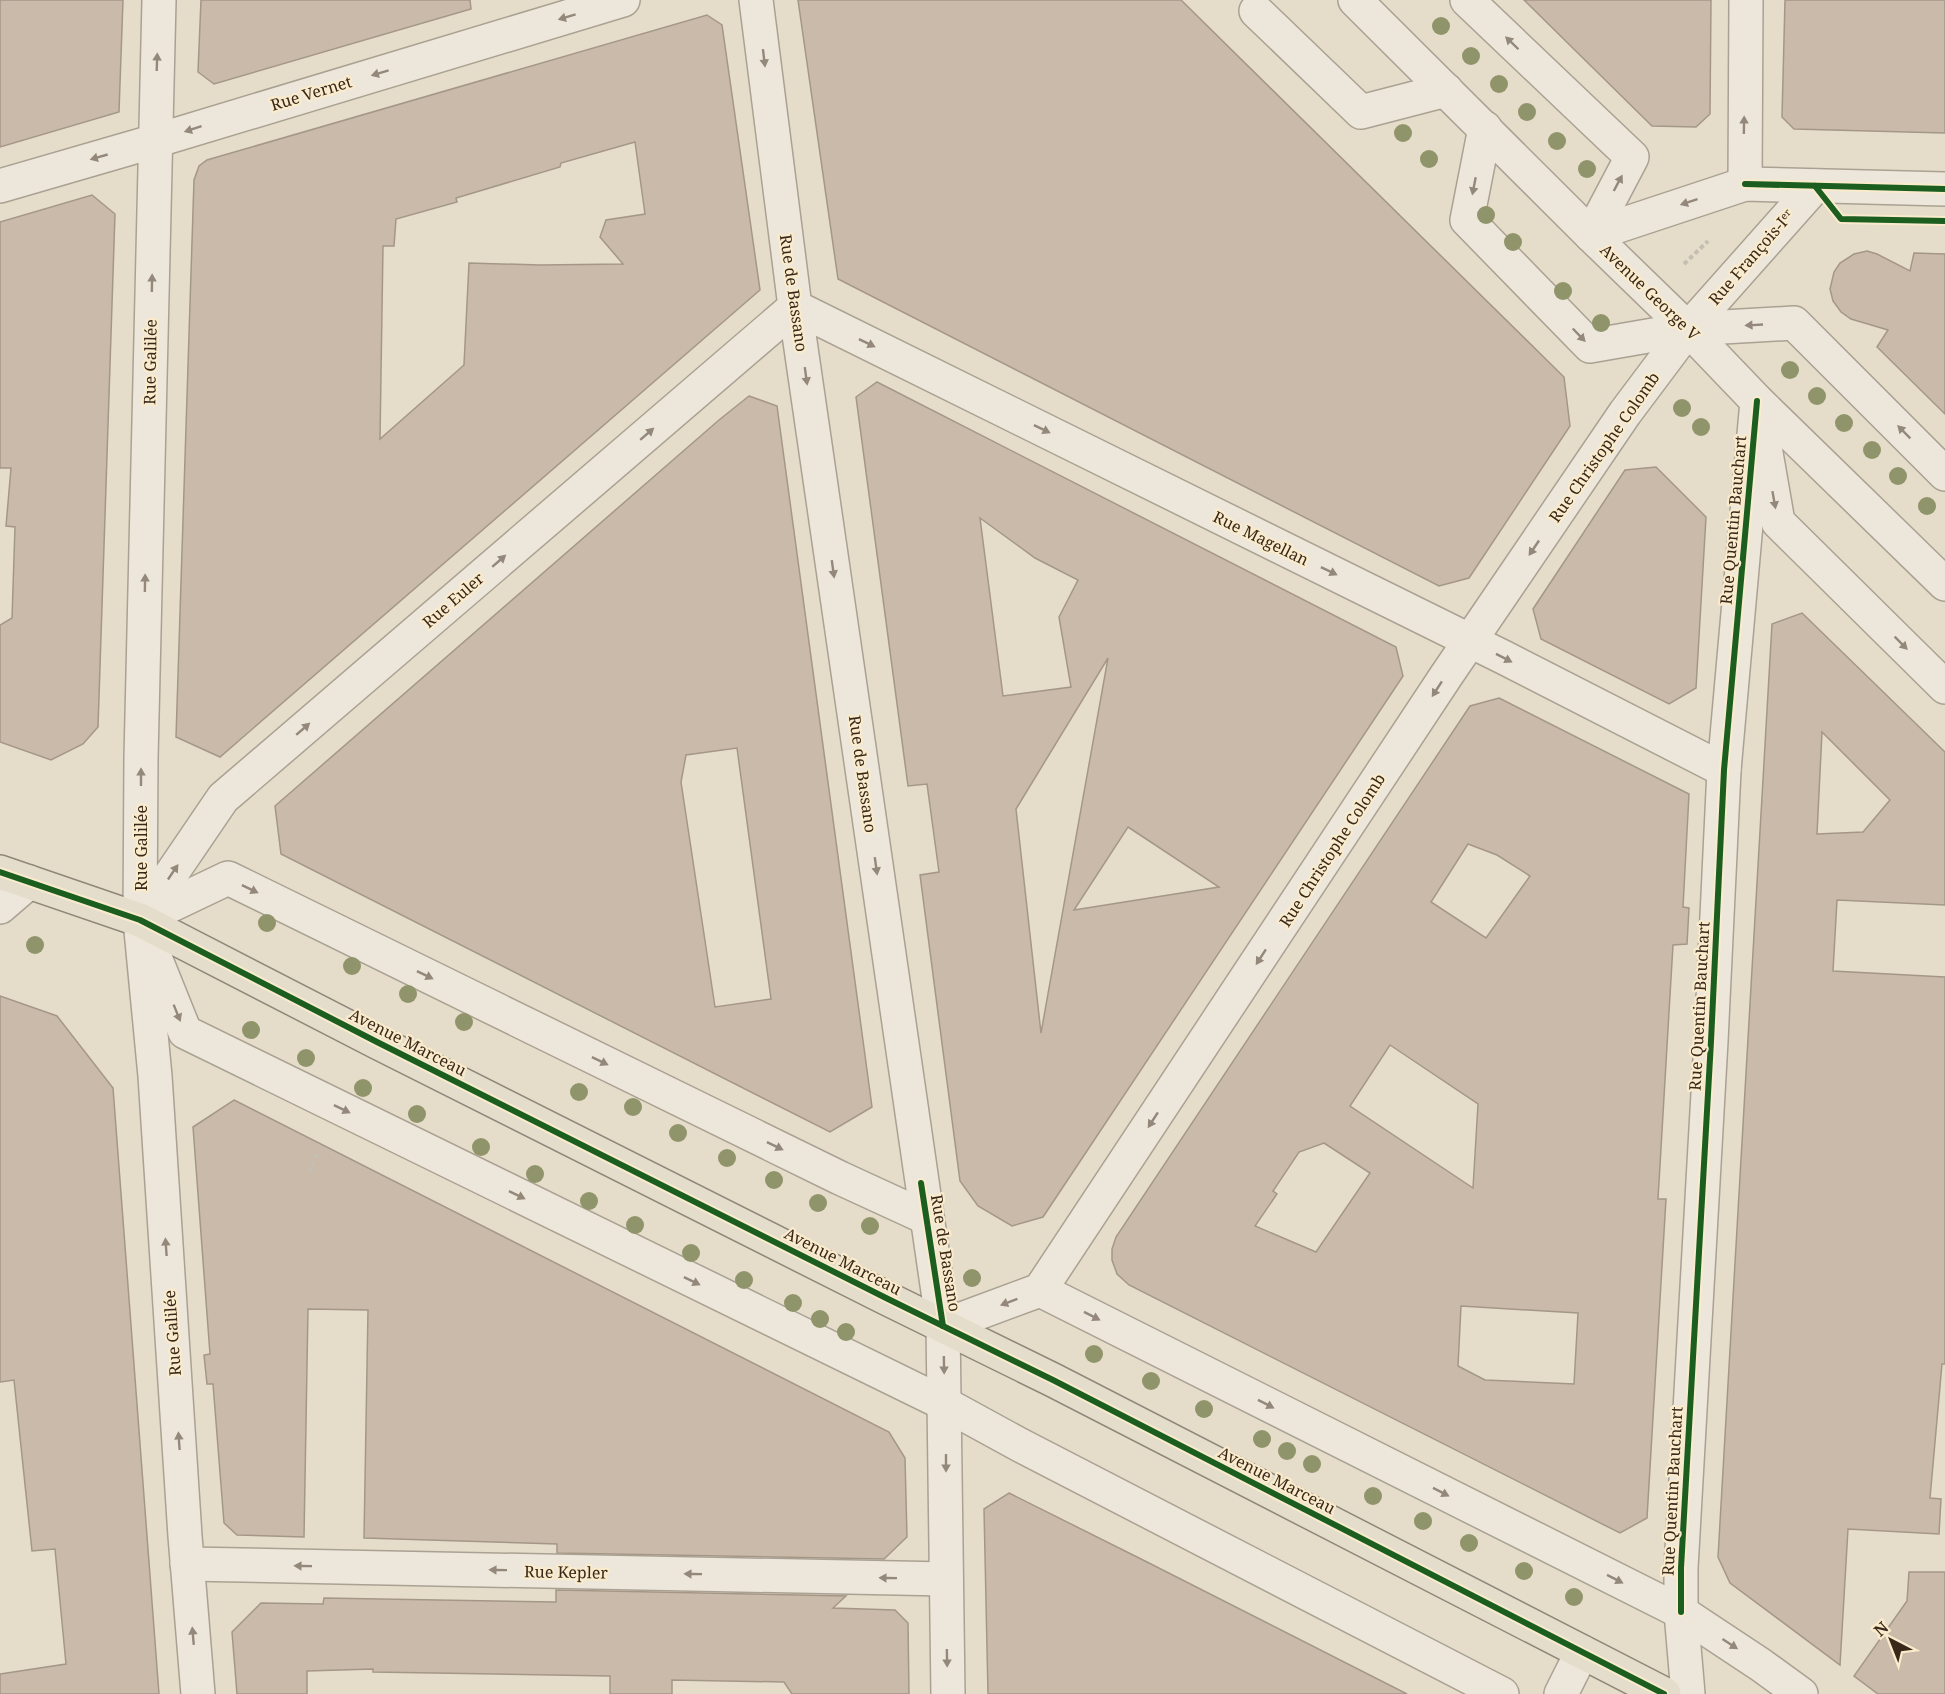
<svg xmlns="http://www.w3.org/2000/svg" width="1945" height="1694" font-family="'Noto Serif',serif">
<style>
.building{fill:#cabaa9;stroke:#a59788;stroke-width:1.5;fill-rule:evenodd}
.lines{fill:none;stroke-linecap:round;stroke-linejoin:round}
.minor-casing{stroke:#aaa193;stroke-width:36}
.major-casing{stroke:#8f8779;stroke-width:36}
.path{stroke:#c5beb2;stroke-width:4;stroke-dasharray:4.5 3;stroke-linecap:butt}
.minor{stroke:#ede7db;stroke-width:33}
.major{stroke:#e5ddcc;stroke-width:33}
.cycleway-casing{stroke:#f9ebcc;stroke-width:10}
.cycleway{stroke:#1b5e20;stroke-width:6}
.tree{fill:#90946b}
.oneway{fill:#93887a}
.labels{text-anchor:middle;dominant-baseline:central;stroke-width:4.5;stroke-linejoin:round;paint-order:stroke}
.street-label{font-size:16px;fill:#39281a;stroke:#f9ebcc}
</style>
<rect width="100%" height="100%" fill="#e5ddc9"/>
<g class="building">
<polygon points="0,0 123,0 119,112 0,147"/>
<polygon points="201,0 470,0 471,9 214,84 198,72"/>
<polygon points="798,0 1181,0 1564,377 1570,426 1469,578 1439,586 838,279"/>
<polygon points="1524,0 1711,0 1710,114 1696,127 1652,126"/>
<polygon points="1785,0 1945,0 1945,133 1794,129 1782,117"/>
<path d="M 707,15 L 722,25 L 760,290 L 220,757 L 176,737 L 194,180 L 199,166 L 207,160 ZM 635,142 L 645,214 L 606,220 L 600,237 L 623,264 L 540,265 L 469,263 L 464,365 L 380,439 L 383,246 L 394,246 L 396,219 L 457,202 L 456,198 L 560,167 L 561,163 Z"/>
<polygon points="92,195 115,214 98,727 83,744 51,760 0,742 0,625 12,618 15,527 6,526 11,468 0,468 0,222"/>
<polygon points="1867,251 1877,254 1910,271 1914,253 1945,254 1945,414 1877,347 1888,330 1851,319 1841,312 1833,301 1830,289 1834,272 1840,263 1854,254"/>
<path d="M 877,382 L 1396,647 L 1403,676 L 1043,1217 L 1012,1226 L 978,1206 L 960,1181 L 920,875 L 939,872 L 927,784 L 908,786 L 856,397 ZM 980,518 L 1035,558 L 1078,580 L 1059,617 L 1071,687 L 1003,696 ZM 1108,658 L 1041,1033 L 1016,809 ZM 1128,827 L 1219,887 L 1074,910 Z"/>
<path d="M 749,396 L 777,406 L 872,1107 L 830,1132 L 281,854 L 275,806 L 719,420 ZM 737,748 L 771,999 L 715,1007 L 681,782 L 686,755 Z"/>
<polygon points="1656,467 1706,517 1696,688 1669,704 1541,639 1533,609 1625,470"/>
<path d="M 1802,613 L 1945,752 L 1945,905 L 1837,900 L 1833,971 L 1945,977 L 1945,1364 L 1942,1364 L 1930,1498 L 1941,1499 L 1939,1534 L 1848,1529 L 1840,1665 L 1730,1583 L 1718,1557 L 1772,624 ZM 1822,732 L 1890,800 L 1863,832 L 1817,834 Z"/>
<path d="M 1499,698 L 1689,794 L 1683,907 L 1689,908 L 1687,944 L 1673,945 L 1668,1029 L 1658,1199 L 1666,1199 L 1647,1518 L 1620,1533 L 1129,1285 L 1117,1274 L 1112,1260 L 1112,1249 L 1116,1237 L 1470,706 ZM 1468,844 L 1497,855 L 1530,876 L 1486,938 L 1431,902 ZM 1390,1045 L 1478,1104 L 1473,1188 L 1350,1106 ZM 1324,1143 L 1370,1173 L 1316,1252 L 1255,1226 L 1277,1194 L 1273,1191 L 1299,1152 ZM 1461,1306 L 1578,1313 L 1574,1384 L 1485,1380 L 1458,1366 Z"/>
<polygon points="0,996 57,1016 113,1088 159,1694 0,1694 0,1674 66,1664 55,1549 32,1551 14,1380 0,1382"/>
<polygon points="234,1100 889,1432 905,1458 907,1537 884,1559 557,1553 557,1544 364,1538 368,1310 308,1309 304,1537 237,1535 224,1523 213,1384 207,1384 204,1355 210,1354 193,1127"/>
<polygon points="1009,1493 1147,1562 1407,1694 988,1694 984,1509"/>
<polygon points="1909,1572 1945,1572 1945,1694 1878,1694 1854,1676 1907,1601"/>
<polygon points="556,1590 846,1596 833,1608 895,1610 908,1623 909,1694 792,1694 784,1682 672,1680 672,1694 610,1694 610,1676 373,1672 373,1669 307,1671 307,1694 237,1694 232,1632 261,1603 323,1604 324,1598 556,1602"/>
</g>
<g class="lines">
<defs>
<g id="minor">
<polyline points="159,0 141,758 140,920 155,1076 185,1536 198,1694"/>
<polyline points="756,0 795,307 943,1326 948,1694"/>
<polyline points="1355,0 1591,235 1688,329 1757,401 1945,584"/>
<polyline points="1467,0 1632,157 1591,235"/>
<polyline points="1256,11 1361,112 1446,90"/>
<polyline points="1485,128 1467,220 1590,346 1688,329 1794,323 1945,474"/>
<polyline points="1745,184 1746,0"/>
<polyline points="0,186 155,141 623,0"/>
<polyline points="1591,235 1745,184 1945,189"/>
<polyline points="1765,447 1778,522 1945,687"/>
<polyline points="0,907 29,882"/>
<polyline points="142,919 228,878 840,1178 927,1218"/>
<polyline points="140,920 223,798 795,307 1503,657 1724,770"/>
<polyline points="154,955 185,1032 945,1404 1020,1445 1502,1694"/>
<polyline points="1040,1290 1681,1612 1761,1665 1801,1694"/>
<polyline points="943,1326 1040,1290 1446,676 1625,413 1688,329 1815,186"/>
<polyline points="187,1564 946,1579"/>
<polyline points="1561,1694 1582,1652"/>
<polyline points="1688,1694 1681,1612 1681,1568 1711,1041 1724,770 1757,401"/>
</g>
<polyline id="major" points="0,872 140,920 377,1042 886,1298 1053,1380 1664,1694"/>
</defs>
<use href="#minor" class="minor-casing"/>
<use href="#major" class="major-casing"/>
<g class="path">
<polyline points="1684,264 1708,241"/>
<polyline points="309,1172 318,1153"/>
</g>
<use href="#minor" class="minor"/>
<use href="#major" class="major"/>
<defs>
<g id="cycleway">
<polyline points="1745,184 1945,189"/>
<polyline points="1815,186 1841,219 1945,221"/>
<polyline points="0,872 140,920 377,1042 886,1298 1053,1380 1664,1694"/>
<polyline points="921,1183 943,1326"/>
<polyline points="1681,1612 1681,1568 1711,1041 1724,770 1757,401"/>
</g>
</defs>
<use href="#cycleway" class="cycleway-casing"/>
<use href="#cycleway" class="cycleway"/>
</g>
<g class="tree">
<circle cx="1441" cy="26" r="9"/>
<circle cx="1471" cy="56" r="9"/>
<circle cx="1499" cy="84" r="9"/>
<circle cx="1527" cy="112" r="9"/>
<circle cx="1403" cy="133" r="9"/>
<circle cx="1557" cy="141" r="9"/>
<circle cx="1429" cy="159" r="9"/>
<circle cx="1587" cy="169" r="9"/>
<circle cx="1486" cy="215" r="9"/>
<circle cx="1513" cy="242" r="9"/>
<circle cx="1563" cy="291" r="9"/>
<circle cx="1601" cy="323" r="9"/>
<circle cx="1790" cy="370" r="9"/>
<circle cx="1817" cy="396" r="9"/>
<circle cx="1682" cy="408" r="9"/>
<circle cx="1844" cy="423" r="9"/>
<circle cx="1701" cy="427" r="9"/>
<circle cx="1872" cy="450" r="9"/>
<circle cx="1898" cy="476" r="9"/>
<circle cx="1927" cy="506" r="9"/>
<circle cx="267" cy="923" r="9"/>
<circle cx="35" cy="945" r="9"/>
<circle cx="352" cy="966" r="9"/>
<circle cx="408" cy="994" r="9"/>
<circle cx="464" cy="1022" r="9"/>
<circle cx="251" cy="1030" r="9"/>
<circle cx="306" cy="1058" r="9"/>
<circle cx="363" cy="1088" r="9"/>
<circle cx="579" cy="1092" r="9"/>
<circle cx="633" cy="1107" r="9"/>
<circle cx="417" cy="1114" r="9"/>
<circle cx="678" cy="1133" r="9"/>
<circle cx="481" cy="1147" r="9"/>
<circle cx="727" cy="1158" r="9"/>
<circle cx="535" cy="1174" r="9"/>
<circle cx="774" cy="1180" r="9"/>
<circle cx="589" cy="1201" r="9"/>
<circle cx="818" cy="1203" r="9"/>
<circle cx="635" cy="1225" r="9"/>
<circle cx="870" cy="1226" r="9"/>
<circle cx="691" cy="1253" r="9"/>
<circle cx="972" cy="1278" r="9"/>
<circle cx="744" cy="1280" r="9"/>
<circle cx="793" cy="1303" r="9"/>
<circle cx="820" cy="1319" r="9"/>
<circle cx="846" cy="1332" r="9"/>
<circle cx="1094" cy="1354" r="9"/>
<circle cx="1151" cy="1381" r="9"/>
<circle cx="1204" cy="1409" r="9"/>
<circle cx="1262" cy="1439" r="9"/>
<circle cx="1287" cy="1451" r="9"/>
<circle cx="1312" cy="1464" r="9"/>
<circle cx="1373" cy="1496" r="9"/>
<circle cx="1423" cy="1521" r="9"/>
<circle cx="1469" cy="1543" r="9"/>
<circle cx="1524" cy="1571" r="9"/>
<circle cx="1574" cy="1597" r="9"/>
</g>
<defs><path id="oneway-solid" d="M-6-.8H1V-3.2L6.5 0L1 3.2V.8H-6Z" transform="scale(1.5)"/></defs>
<g class="oneway">
<use href="#oneway-solid" transform="translate(567 17) rotate(163)"/>
<use href="#oneway-solid" transform="translate(1512 43) rotate(-136)"/>
<use href="#oneway-solid" transform="translate(764 58) rotate(83)"/>
<use href="#oneway-solid" transform="translate(157 62) rotate(-88)"/>
<use href="#oneway-solid" transform="translate(380 73) rotate(163)"/>
<use href="#oneway-solid" transform="translate(1744 125) rotate(-89)"/>
<use href="#oneway-solid" transform="translate(193 129) rotate(162)"/>
<use href="#oneway-solid" transform="translate(99 157) rotate(164)"/>
<use href="#oneway-solid" transform="translate(1618 183) rotate(-62)"/>
<use href="#oneway-solid" transform="translate(1474 186) rotate(101)"/>
<use href="#oneway-solid" transform="translate(1689 202) rotate(162)"/>
<use href="#oneway-solid" transform="translate(152 283) rotate(-89)"/>
<use href="#oneway-solid" transform="translate(1754 325) rotate(177)"/>
<use href="#oneway-solid" transform="translate(1579 335) rotate(46)"/>
<use href="#oneway-solid" transform="translate(867 343) rotate(26)"/>
<use href="#oneway-solid" transform="translate(806 376) rotate(82)"/>
<use href="#oneway-solid" transform="translate(1042 429) rotate(26)"/>
<use href="#oneway-solid" transform="translate(1904 432) rotate(-135)"/>
<use href="#oneway-solid" transform="translate(647 434) rotate(-41)"/>
<use href="#oneway-solid" transform="translate(1774 500) rotate(80)"/>
<use href="#oneway-solid" transform="translate(1534 548) rotate(124)"/>
<use href="#oneway-solid" transform="translate(499 561) rotate(-41)"/>
<use href="#oneway-solid" transform="translate(833 569) rotate(82)"/>
<use href="#oneway-solid" transform="translate(1329 571) rotate(26)"/>
<use href="#oneway-solid" transform="translate(145 583) rotate(-89)"/>
<use href="#oneway-solid" transform="translate(1901 643) rotate(45)"/>
<use href="#oneway-solid" transform="translate(1504 658) rotate(27)"/>
<use href="#oneway-solid" transform="translate(1437 689) rotate(123)"/>
<use href="#oneway-solid" transform="translate(303 729) rotate(-41)"/>
<use href="#oneway-solid" transform="translate(141 777) rotate(-90)"/>
<use href="#oneway-solid" transform="translate(876 866) rotate(82)"/>
<use href="#oneway-solid" transform="translate(173 872) rotate(-56)"/>
<use href="#oneway-solid" transform="translate(250 889) rotate(26)"/>
<use href="#oneway-solid" transform="translate(1261 957) rotate(123)"/>
<use href="#oneway-solid" transform="translate(425 975) rotate(26)"/>
<use href="#oneway-solid" transform="translate(177 1013) rotate(68)"/>
<use href="#oneway-solid" transform="translate(600 1061) rotate(26)"/>
<use href="#oneway-solid" transform="translate(342 1109) rotate(26)"/>
<use href="#oneway-solid" transform="translate(1153 1120) rotate(123)"/>
<use href="#oneway-solid" transform="translate(775 1146) rotate(26)"/>
<use href="#oneway-solid" transform="translate(517 1195) rotate(26)"/>
<use href="#oneway-solid" transform="translate(166 1247) rotate(-94)"/>
<use href="#oneway-solid" transform="translate(692 1281) rotate(26)"/>
<use href="#oneway-solid" transform="translate(1009 1302) rotate(159)"/>
<use href="#oneway-solid" transform="translate(1092 1316) rotate(27)"/>
<use href="#oneway-solid" transform="translate(944 1365) rotate(89)"/>
<use href="#oneway-solid" transform="translate(1266 1404) rotate(27)"/>
<use href="#oneway-solid" transform="translate(179 1441) rotate(-94)"/>
<use href="#oneway-solid" transform="translate(946 1463) rotate(90)"/>
<use href="#oneway-solid" transform="translate(1441 1492) rotate(27)"/>
<use href="#oneway-solid" transform="translate(303 1566) rotate(-179)"/>
<use href="#oneway-solid" transform="translate(498 1570) rotate(-179)"/>
<use href="#oneway-solid" transform="translate(693 1574) rotate(-179)"/>
<use href="#oneway-solid" transform="translate(888 1578) rotate(-179)"/>
<use href="#oneway-solid" transform="translate(1615 1579) rotate(27)"/>
<use href="#oneway-solid" transform="translate(193 1636) rotate(-95)"/>
<use href="#oneway-solid" transform="translate(1730 1644) rotate(33)"/>
<use href="#oneway-solid" transform="translate(947 1658) rotate(89)"/>
</g>
<g class="labels">
<g class="street-label">
<text transform="translate(311 93) rotate(-17)">Rue Vernet</text>
<text transform="translate(1751 257) rotate(-49)">Rue François-Iᵉʳ</text>
<text transform="translate(1650 292) rotate(44)">Avenue George V</text>
<text transform="translate(794 293) rotate(82)">Rue de Bassano</text>
<text transform="translate(150 362) rotate(-89)">Rue Galilée</text>
<text transform="translate(1604 447) rotate(-55)">Rue Christophe Colomb</text>
<text transform="translate(1733 520) rotate(-85)">Rue Quentin Bauchart</text>
<text transform="translate(1261 538) rotate(26)">Rue Magellan</text>
<text transform="translate(453 600) rotate(-41)">Rue Euler</text>
<text transform="translate(863 774) rotate(82)">Rue de Bassano</text>
<text transform="translate(141 848) rotate(-90)">Rue Galilée</text>
<text transform="translate(1332 850) rotate(-57)">Rue Christophe Colomb</text>
<text transform="translate(1699 1006) rotate(-87)">Rue Quentin Bauchart</text>
<text transform="translate(408 1042) rotate(27)">Avenue Marceau</text>
<text transform="translate(946 1253) rotate(81)">Rue de Bassano</text>
<text transform="translate(843 1261) rotate(27)">Avenue Marceau</text>
<text transform="translate(172 1333) rotate(-94)">Rue Galilée</text>
<text transform="translate(1277 1480) rotate(27)">Avenue Marceau</text>
<text transform="translate(1672 1491) rotate(-87)">Rue Quentin Bauchart</text>
<text transform="translate(566 1572) rotate(1)">Rue Kepler</text>
</g>
</g>
<g transform="translate(1891 1640) rotate(318)" stroke="#f9ebcc" stroke-width="4.5" paint-order="stroke">
<path d="M0-4.5L10 22L0 15L-10 22Z" fill="#39281a"/>
<text y="-9" font-size="16" font-weight="bold" text-anchor="middle" fill="#39281a">N</text>
</g>
</svg>
